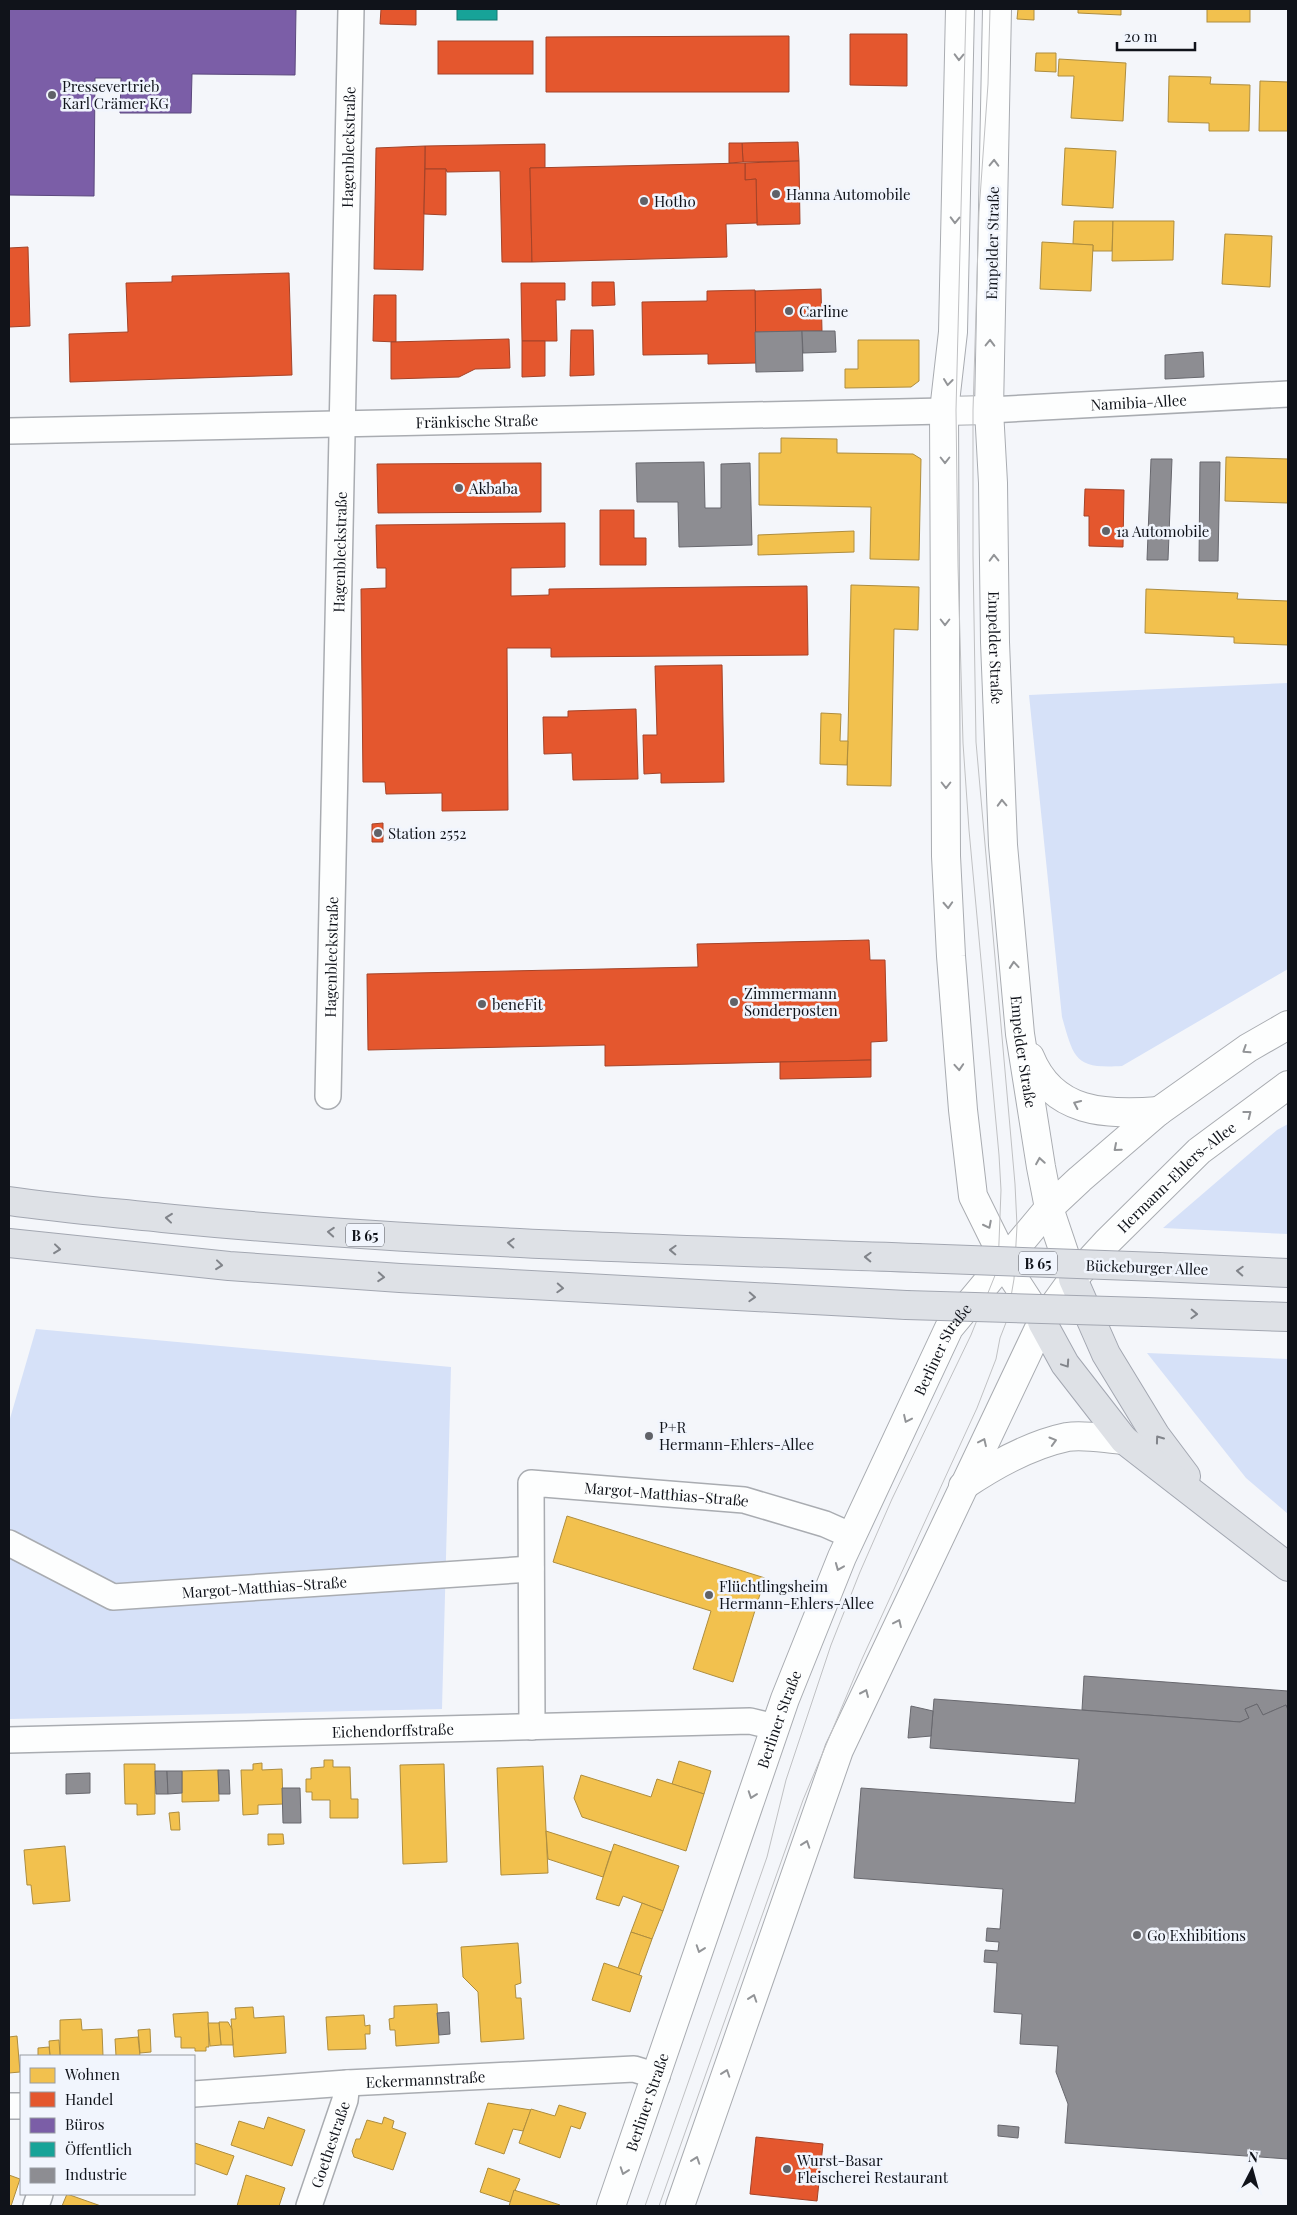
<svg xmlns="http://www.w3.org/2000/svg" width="1297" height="2215" font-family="'Playfair Display',serif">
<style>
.green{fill:#d6e1f8}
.homes{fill:#f2c14e;stroke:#ae8d3e}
.shops{fill:#e4572e;stroke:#a44328}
.offices{fill:#7b5ea7;stroke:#5b487d}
.public{fill:#17a398;stroke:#157872}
.industry{fill:#8d8d92;stroke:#68686e}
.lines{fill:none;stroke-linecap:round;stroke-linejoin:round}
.minor-casing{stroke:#a9acb1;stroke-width:28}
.tertiary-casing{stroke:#a9acb1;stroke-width:30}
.trunk-casing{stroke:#a3a7b1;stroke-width:30}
.minor{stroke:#fdfefe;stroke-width:25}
.tertiary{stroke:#fdfefe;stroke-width:28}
.trunk{stroke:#dee1e6;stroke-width:28}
.tram{stroke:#c0c1c3;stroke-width:1}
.trunk-bridge-casing{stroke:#a3a7b1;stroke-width:30;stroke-linecap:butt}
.trunk-bridge{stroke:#dee1e6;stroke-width:28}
.oneway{stroke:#929497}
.oneway2{stroke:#81848a}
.poi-dot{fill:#606268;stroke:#f1f5fd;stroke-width:2}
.labels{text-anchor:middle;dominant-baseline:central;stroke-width:5;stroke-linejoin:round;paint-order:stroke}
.shield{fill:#f1f5fd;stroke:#54575e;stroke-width:1}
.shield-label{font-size:14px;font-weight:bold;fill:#10131a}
.poi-label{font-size:15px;fill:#10131a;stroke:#f1f5fd;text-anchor:start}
.street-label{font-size:15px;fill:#10131a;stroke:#f1f5fd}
</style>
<rect width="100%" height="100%" fill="#f4f6fa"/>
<g class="green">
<path d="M 1288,683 L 1288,969 L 1122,1066 C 1075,1069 1074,1059 1062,1017 L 1029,695 Z"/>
<polygon points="1288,1124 1288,1234 1163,1228 1277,1130"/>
<polygon points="36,1329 451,1367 442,1709 9,1719 9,1422"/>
<polygon points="1147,1353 1288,1359 1288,1514 1246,1478"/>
</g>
<g class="homes">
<polygon points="1018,9 1034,9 1034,20 1017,19"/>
<polygon points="1078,9 1121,9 1121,15 1078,13"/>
<rect x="1207" y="9" width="43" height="13"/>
<polygon points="1036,53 1056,53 1056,72 1035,71"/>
<polygon points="1059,59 1126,63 1123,121 1071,118 1074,76 1058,76"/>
<polygon points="1169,76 1211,77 1210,84 1250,85 1249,131 1209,131 1209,123 1168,122"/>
<polygon points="1260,81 1288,82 1288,131 1259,131"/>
<polygon points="1065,148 1116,151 1113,208 1062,205"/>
<polygon points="1074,221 1113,221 1112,251 1093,251 1093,245 1073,244"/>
<polygon points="1113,221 1174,221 1173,260 1112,261"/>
<polygon points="1225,234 1272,236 1270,287 1222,284"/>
<polygon points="1042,242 1093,245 1091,291 1040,289"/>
<polygon points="858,340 919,340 919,381 911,387 845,388 845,369 858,369"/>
<polygon points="781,438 837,439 837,453 913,454 921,459 919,560 870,559 871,507 759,505 759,453 781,453"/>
<polygon points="1226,457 1288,459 1288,503 1225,501"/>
<polygon points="854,531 854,552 758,555 758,535"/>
<polygon points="851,585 919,587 918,630 894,629 891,786 847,785"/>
<polygon points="1146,589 1238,593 1237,599 1288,601 1288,645 1234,643 1234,637 1145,633"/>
<polygon points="821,713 841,714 840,741 848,741 847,765 820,764"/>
<polygon points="567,1516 765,1578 733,1682 693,1669 711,1611 553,1562"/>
<polygon points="324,1760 333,1760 333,1767 350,1767 351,1799 358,1799 358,1818 330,1818 330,1800 312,1800 312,1792 306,1792 306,1779 311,1779 311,1768 324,1767"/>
<polygon points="679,1761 711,1771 704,1794 672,1784"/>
<polygon points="262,1763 262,1770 282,1769 283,1804 258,1805 258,1814 243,1815 241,1770 253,1770 253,1764"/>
<polygon points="124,1764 155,1764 155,1814 137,1815 137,1804 125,1804"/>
<polygon points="444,1764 447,1862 403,1864 400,1765"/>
<polygon points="543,1766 548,1873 501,1875 497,1768"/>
<polygon points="218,1770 219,1801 182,1802 182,1771"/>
<polygon points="581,1775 651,1797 657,1779 704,1794 686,1851 582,1817 574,1798"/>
<polygon points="179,1812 180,1830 171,1830 169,1813"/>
<polygon points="546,1831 611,1852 603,1877 548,1859"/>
<polygon points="268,1834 283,1834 284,1844 268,1845"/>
<polygon points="614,1844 679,1866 663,1911 623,1896 619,1906 596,1899"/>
<polygon points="65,1846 70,1901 33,1904 31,1885 27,1885 24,1850"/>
<polygon points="642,1903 663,1911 652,1939 631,1932"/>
<polygon points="631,1932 652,1939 639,1975 618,1968"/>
<polygon points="518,1943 521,1983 515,1985 516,1998 521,1998 524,2039 481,2042 478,1992 463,1977 461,1947"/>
<polygon points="604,1963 642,1976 630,2012 592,2000"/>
<polygon points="437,2004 439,2043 396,2046 395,2030 390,2030 389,2019 394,2018 394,2006"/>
<polygon points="253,2007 254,2018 284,2016 286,2053 234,2057 231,2019 236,2019 235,2008"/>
<polygon points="208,2012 209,2047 206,2047 206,2051 195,2051 195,2048 181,2048 181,2037 175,2037 173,2014"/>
<polygon points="364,2015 365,2026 370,2025 370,2034 365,2034 366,2049 328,2050 326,2017"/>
<polygon points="81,2019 82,2030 102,2029 103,2056 60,2056 60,2020"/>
<polygon points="219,2022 228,2022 232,2029 233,2045 221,2045"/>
<polygon points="208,2023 219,2023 221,2045 210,2046"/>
<polygon points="150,2029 151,2052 140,2053 138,2030"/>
<polygon points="17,2036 20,2072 9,2073 9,2037"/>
<polygon points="138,2037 140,2056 116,2056 115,2039"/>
<polygon points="59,2040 60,2056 50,2056 49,2041"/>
<polygon points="49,2047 50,2056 38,2056 38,2048"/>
<polygon points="488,2103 531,2110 523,2131 513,2129 504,2154 475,2144"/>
<polygon points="559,2105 586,2113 580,2129 571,2126 560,2158 519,2143 531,2109 555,2116"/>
<polygon points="268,2117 305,2130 292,2166 231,2145 239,2121 264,2129"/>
<polygon points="384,2117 394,2121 392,2128 406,2133 393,2170 354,2157 352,2151 356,2139 360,2139 367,2120 382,2124"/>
<polygon points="195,2143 234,2156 227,2175 194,2163"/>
<polygon points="488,2168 520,2179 510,2202 480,2192"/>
<polygon points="9,2175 20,2179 11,2206 9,2206"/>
<polygon points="246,2175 285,2188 279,2206 237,2206"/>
<polygon points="514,2190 560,2205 560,2206 509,2206"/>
<polygon points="67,2194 101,2206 62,2206"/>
</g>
<g class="shops">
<polygon points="381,9 416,9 416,25 380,24"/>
<polygon points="850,34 907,34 907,86 850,85"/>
<polygon points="789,36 789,92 546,92 546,37"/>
<rect x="438" y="41" width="95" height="33"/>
<polygon points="798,142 799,161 743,162 742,143"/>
<polygon points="729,143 742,143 743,162 729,163"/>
<polygon points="545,144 545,168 530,168 532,262 502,262 500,171 447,172 446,169 425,169 425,146"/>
<polygon points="425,146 423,270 374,269 376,148"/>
<polygon points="799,161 800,224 757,225 756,179 745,180 745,163"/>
<polygon points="745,163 745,180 756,179 757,223 726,224 727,257 532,262 530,168"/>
<polygon points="425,169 446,169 446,215 424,214"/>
<polygon points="28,247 30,326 9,327 9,248"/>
<polygon points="289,273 292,375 70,382 69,334 128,332 126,283 172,282 172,276"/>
<polygon points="592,282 614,282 615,305 592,306"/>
<polygon points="521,283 565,283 565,300 556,300 557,341 522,341"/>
<polygon points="821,289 822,331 755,332 755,291"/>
<polygon points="755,290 756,363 708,364 708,354 643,355 642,302 707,301 707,291"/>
<polygon points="374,295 396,295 396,342 373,341"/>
<polygon points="571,330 593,330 594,375 570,376"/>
<polygon points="509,339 510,368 475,369 459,377 391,379 391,342"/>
<polygon points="522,341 545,341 545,376 522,377"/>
<polygon points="541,463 541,512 378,513 377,464"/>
<polygon points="1085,489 1124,490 1123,547 1089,546 1089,516 1084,516"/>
<polygon points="600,510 634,510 634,538 646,538 646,565 600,565"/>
<polygon points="565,523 565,567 511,568 511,596 549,595 549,589 807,586 808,655 551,657 551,648 507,648 508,810 442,811 442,793 386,794 385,782 363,782 361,589 386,588 386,568 377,568 376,525"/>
<polygon points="722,665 724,782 661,783 661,773 644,774 643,735 657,735 655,666"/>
<polygon points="636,709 638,779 573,780 572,753 544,754 543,717 568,717 568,711"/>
<polygon points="383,823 383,842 372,842 372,824"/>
<polygon points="869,940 870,960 885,960 887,1041 871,1042 871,1060 605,1066 605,1045 368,1050 367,974 698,967 697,944"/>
<polygon points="871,1060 871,1077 780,1079 780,1062"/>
<polygon points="756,2137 823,2144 817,2201 750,2194"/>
</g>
<polygon class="offices" points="9,9 296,9 295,75 192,74 191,113 120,113 121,78 95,78 94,196 9,195"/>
<rect class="public" x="457" y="9" width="40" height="11"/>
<g class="industry">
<polygon points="802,331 803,371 756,372 755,332"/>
<polygon points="802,331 835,331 836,352 803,353"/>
<polygon points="1203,352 1204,377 1165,379 1165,355"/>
<polygon points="1151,459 1172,459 1168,560 1147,560"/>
<polygon points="704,462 705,508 721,508 721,464 750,463 752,545 679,547 678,502 637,502 636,463"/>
<polygon points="1200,462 1220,462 1218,561 1199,561"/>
<polygon points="1084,1676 1288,1691 1288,1710 1286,1705 1263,1715 1257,1704 1245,1709 1249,1718 1240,1722 1082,1710"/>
<polygon points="934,1699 1240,1722 1249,1718 1245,1709 1257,1704 1263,1715 1286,1705 1288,1710 1288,2159 1065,2143 1068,2104 1056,2072 1058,2046 1020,2044 1022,2014 994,2012 997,1963 984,1962 985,1950 998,1951 999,1942 986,1941 987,1928 1000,1929 1003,1889 854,1878 861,1788 1075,1803 1079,1759 930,1748"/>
<polygon points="911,1706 933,1711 931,1736 908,1738"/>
<polygon points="218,1770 229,1770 230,1794 219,1794"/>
<polygon points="155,1771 167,1771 168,1794 156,1794"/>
<polygon points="167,1771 182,1771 182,1793 168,1794"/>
<polygon points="90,1773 90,1793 66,1794 66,1774"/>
<polygon points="282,1788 300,1788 301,1823 283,1823"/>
<polygon points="449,2012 450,2034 439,2035 437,2013"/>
<polygon points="998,2125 1019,2127 1018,2138 998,2136"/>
</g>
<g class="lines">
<defs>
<g id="minor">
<path id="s1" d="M 989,410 L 1288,394"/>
<path id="s2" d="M 9,431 L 944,411"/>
<path id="s3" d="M 328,1096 L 351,9"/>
<path id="s4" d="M 9,1543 L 113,1597 L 531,1569"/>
<path id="s5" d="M 532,1727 L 531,1483 L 744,1500 L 825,1524 L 852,1536"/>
<path id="s6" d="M 9,1740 L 750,1721 L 775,1727"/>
<path id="s7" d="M 194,2094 L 347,2083 L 634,2069 L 657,2076"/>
<polyline points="9,2106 21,2106"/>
<polyline points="36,2206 40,2194"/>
<path id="s8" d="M 309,2206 L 345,2100 L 347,2083"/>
</g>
<g id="tertiary">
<polyline points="960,9 953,332 944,411 946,856 951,956 963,1110 973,1196 1014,1279 1042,1322"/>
<path id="s9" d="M 997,9 L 989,410 L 993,483 L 995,642 L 1003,845 L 1020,1034 L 1041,1167 L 1049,1208 L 1073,1279"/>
<polyline points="944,411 989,410"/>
<path d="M 1030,1057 C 1053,1114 1106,1115 1159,1111"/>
<path d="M 963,1486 C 994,1465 1029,1445 1067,1437 C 1085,1434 1106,1439 1124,1440"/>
<path id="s10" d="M 611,2206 L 785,1699 L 842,1557 L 949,1328 L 1049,1208 L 1080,1179 L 1159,1111 L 1248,1048 L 1288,1025"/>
<path id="s11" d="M 680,2206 L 839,1750 L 1042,1322 L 1073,1279 L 1107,1242 L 1199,1151 L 1288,1085"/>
</g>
<g id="trunk">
<path d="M 9,1201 C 63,1209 118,1213 173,1219 C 420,1243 669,1249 917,1258"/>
<polyline points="9,1243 229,1266 400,1278 906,1305"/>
<polyline points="1159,1267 1288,1273"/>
<polyline points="1073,1279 1106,1354 1156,1436 1186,1476"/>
<polyline points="1145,1312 1288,1317"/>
<polyline points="1042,1322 1065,1364 1124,1440 1288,1567"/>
</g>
</defs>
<use href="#minor" class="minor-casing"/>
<use href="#tertiary" class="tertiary-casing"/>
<use href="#trunk" class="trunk-casing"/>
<use href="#minor" class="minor"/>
<use href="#tertiary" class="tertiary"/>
<use href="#trunk" class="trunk"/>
<g class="tram">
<polyline points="645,2206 767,1857 786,1780 831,1645 860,1572 892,1499 971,1335 998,1268 1001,1190 999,1155 969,830 963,743 958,566 956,410 966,9"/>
<polyline points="659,2206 803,1800 862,1659 977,1408 996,1359 1000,1338 1007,1320 1014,1279 1017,1226 1015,1184 976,742 973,556 973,410 979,212 988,84 990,9"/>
</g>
<defs>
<g id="trunk-bridge">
<polyline points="917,1258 1159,1267"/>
<polyline points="906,1305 1145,1312"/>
</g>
</defs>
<use href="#trunk-bridge" class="trunk-bridge-casing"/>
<use href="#trunk-bridge" class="trunk-bridge"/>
</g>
<defs><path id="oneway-chevron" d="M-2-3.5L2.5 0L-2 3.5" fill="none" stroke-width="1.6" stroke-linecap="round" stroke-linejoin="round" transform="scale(1.25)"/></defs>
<g class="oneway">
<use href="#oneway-chevron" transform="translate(959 57) rotate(91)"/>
<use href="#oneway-chevron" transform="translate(994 163) rotate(-89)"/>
<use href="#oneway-chevron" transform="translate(955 220) rotate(91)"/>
<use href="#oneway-chevron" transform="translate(990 343) rotate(-89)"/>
<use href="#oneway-chevron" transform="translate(948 382) rotate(97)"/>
<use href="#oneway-chevron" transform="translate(945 460) rotate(90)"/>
<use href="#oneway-chevron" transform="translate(994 558) rotate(-91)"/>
<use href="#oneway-chevron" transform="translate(945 622) rotate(90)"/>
<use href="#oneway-chevron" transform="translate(946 785) rotate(90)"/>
<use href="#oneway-chevron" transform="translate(1002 803) rotate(-92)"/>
<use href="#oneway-chevron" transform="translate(948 905) rotate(87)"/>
<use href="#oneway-chevron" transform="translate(1014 965) rotate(-95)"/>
<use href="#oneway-chevron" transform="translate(1246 1050) rotate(147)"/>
<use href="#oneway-chevron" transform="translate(959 1067) rotate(86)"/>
<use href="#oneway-chevron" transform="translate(1077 1104) rotate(-155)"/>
<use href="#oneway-chevron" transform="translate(1248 1114) rotate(-38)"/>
<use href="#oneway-chevron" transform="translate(1117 1148) rotate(139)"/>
<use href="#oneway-chevron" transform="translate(1040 1161) rotate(-99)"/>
<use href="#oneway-chevron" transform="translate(988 1225) rotate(63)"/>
<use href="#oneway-chevron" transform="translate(907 1419) rotate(115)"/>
<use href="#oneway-chevron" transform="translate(1053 1441) rotate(-16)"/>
<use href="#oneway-chevron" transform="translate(983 1442) rotate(-65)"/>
<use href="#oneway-chevron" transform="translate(839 1567) rotate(112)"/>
<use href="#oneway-chevron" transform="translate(898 1623) rotate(-65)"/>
<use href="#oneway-chevron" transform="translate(865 1693) rotate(-66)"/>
<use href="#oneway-chevron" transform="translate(752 1795) rotate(109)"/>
<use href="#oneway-chevron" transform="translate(806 1844) rotate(-71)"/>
<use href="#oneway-chevron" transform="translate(700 1949) rotate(109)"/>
<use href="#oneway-chevron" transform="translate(753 1998) rotate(-71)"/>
<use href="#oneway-chevron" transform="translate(726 2073) rotate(-71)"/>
<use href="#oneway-chevron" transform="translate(696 2160) rotate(-71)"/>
<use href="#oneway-chevron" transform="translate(624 2171) rotate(109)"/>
</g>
<g class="oneway2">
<use href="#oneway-chevron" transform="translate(169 1218) rotate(-174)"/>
<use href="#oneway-chevron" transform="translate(331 1232) rotate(-176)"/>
<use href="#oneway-chevron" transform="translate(511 1243) rotate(-177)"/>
<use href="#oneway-chevron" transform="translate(57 1249) rotate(6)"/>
<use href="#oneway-chevron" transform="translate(673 1250) rotate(-178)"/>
<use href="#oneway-chevron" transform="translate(868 1257) rotate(-178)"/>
<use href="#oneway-chevron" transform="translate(219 1265) rotate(6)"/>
<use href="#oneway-chevron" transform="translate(1240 1271) rotate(-177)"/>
<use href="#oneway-chevron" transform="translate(381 1277) rotate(4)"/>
<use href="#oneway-chevron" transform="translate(560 1288) rotate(3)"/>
<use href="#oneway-chevron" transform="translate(752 1297) rotate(3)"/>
<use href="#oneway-chevron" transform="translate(1194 1314) rotate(2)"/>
<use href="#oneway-chevron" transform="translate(1066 1364) rotate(56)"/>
<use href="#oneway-chevron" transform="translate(1159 1439) rotate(-126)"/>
</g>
<g class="poi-dot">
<circle cx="52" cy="95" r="5"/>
<circle cx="776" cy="194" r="5"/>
<circle cx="644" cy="201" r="5"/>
<circle cx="789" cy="311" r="5"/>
<circle cx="459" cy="488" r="5"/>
<circle cx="1106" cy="531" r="5"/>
<circle cx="378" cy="833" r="5"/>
<circle cx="734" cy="1002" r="5"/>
<circle cx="482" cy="1004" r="5"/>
<circle cx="649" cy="1436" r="5"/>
<circle cx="709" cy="1595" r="5"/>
<circle cx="1137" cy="1935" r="5"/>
<circle cx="787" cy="2169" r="5"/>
</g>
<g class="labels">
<g class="shield">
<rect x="346" y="1223.5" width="38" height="23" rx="4"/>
<rect x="1019" y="1251.5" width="38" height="23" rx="4"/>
</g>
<g class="shield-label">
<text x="365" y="1235">B 65</text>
<text x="1038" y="1263">B 65</text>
</g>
<g class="poi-label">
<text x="62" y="86">Pressevertrieb<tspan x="62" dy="17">Karl Crämer KG</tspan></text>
<text x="786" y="194">Hanna Automobile</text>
<text x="654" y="201">Hotho</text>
<text x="799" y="311">Carline</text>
<text x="469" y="488">Akbaba</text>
<text x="1116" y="531">1a Automobile</text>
<text x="388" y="833">Station 2552</text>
<text x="744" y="993">Zimmermann<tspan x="744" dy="17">Sonderposten</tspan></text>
<text x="492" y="1004">beneFit</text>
<text x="659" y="1427">P+R<tspan x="659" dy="17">Hermann-Ehlers-Allee</tspan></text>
<text x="719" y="1586">Flüchtlingsheim<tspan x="719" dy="17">Hermann-Ehlers-Allee</tspan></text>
<text x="1147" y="1935">Go Exhibitions</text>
<text x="797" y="2160">Wurst-Basar<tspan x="797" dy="17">Fleischerei Restaurant</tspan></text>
</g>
<g class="street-label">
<text stroke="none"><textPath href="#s3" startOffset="949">Hagenbleckstraße</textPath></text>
<text transform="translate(992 243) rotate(-89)">Empelder Straße</text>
<text stroke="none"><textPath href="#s1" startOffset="150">Namibia-Allee</textPath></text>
<text stroke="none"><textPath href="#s2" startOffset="468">Fränkische Straße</textPath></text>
<text stroke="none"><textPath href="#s3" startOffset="544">Hagenbleckstraße</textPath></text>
<text stroke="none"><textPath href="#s9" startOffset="639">Empelder Straße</textPath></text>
<text stroke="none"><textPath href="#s3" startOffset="139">Hagenbleckstraße</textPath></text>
<text stroke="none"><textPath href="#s9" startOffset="1044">Empelder Straße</textPath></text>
<text stroke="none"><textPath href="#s11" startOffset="1155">Hermann-Ehlers-Allee</textPath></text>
<text transform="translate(1147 1267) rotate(2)">Bückeburger Allee</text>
<text stroke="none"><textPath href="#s10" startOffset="920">Berliner Straße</textPath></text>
<text stroke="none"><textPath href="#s5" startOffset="380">Margot-Matthias-Straße</textPath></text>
<text stroke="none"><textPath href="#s4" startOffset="269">Margot-Matthias-Straße</textPath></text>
<text stroke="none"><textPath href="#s10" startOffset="515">Berliner Straße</textPath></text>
<text stroke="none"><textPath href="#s6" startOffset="384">Eichendorffstraße</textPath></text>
<text stroke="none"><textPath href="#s7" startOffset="232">Eckermannstraße</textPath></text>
<text stroke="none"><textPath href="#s10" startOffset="110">Berliner Straße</textPath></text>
<text stroke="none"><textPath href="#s8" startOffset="65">Goethestraße</textPath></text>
</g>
</g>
<rect width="1297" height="2215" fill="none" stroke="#10131a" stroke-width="20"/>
<rect x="20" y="2055" width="175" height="140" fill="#f1f5fd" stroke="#979ba2"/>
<rect x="30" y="2068" width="25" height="15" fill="#f2c14e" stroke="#979ba2"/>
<text x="65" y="2080" font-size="15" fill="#10131a">Wohnen</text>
<rect x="30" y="2092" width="25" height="15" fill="#e4572e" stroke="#979ba2"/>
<text x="65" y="2105" font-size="15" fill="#10131a">Handel</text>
<rect x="30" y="2118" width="25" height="15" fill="#7b5ea7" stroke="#979ba2"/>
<text x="65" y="2130" font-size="15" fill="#10131a">Büros</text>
<rect x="30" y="2142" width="25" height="15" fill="#17a398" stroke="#979ba2"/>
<text x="65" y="2155" font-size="15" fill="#10131a">Öffentlich</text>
<rect x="30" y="2168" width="25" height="15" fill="#8d8d92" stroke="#979ba2"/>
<text x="65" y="2180" font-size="15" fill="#10131a">Industrie</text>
<g transform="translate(1252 2170) rotate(6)" stroke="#f1f5fd" stroke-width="4" paint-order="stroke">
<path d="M0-4L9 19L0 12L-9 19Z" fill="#10131a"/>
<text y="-8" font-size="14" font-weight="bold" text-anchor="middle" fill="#10131a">N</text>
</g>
<path d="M1117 42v8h78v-8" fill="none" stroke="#10131a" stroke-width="2.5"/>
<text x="1124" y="42" font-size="15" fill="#10131a" stroke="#f1f5fd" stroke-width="4" paint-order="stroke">20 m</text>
</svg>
